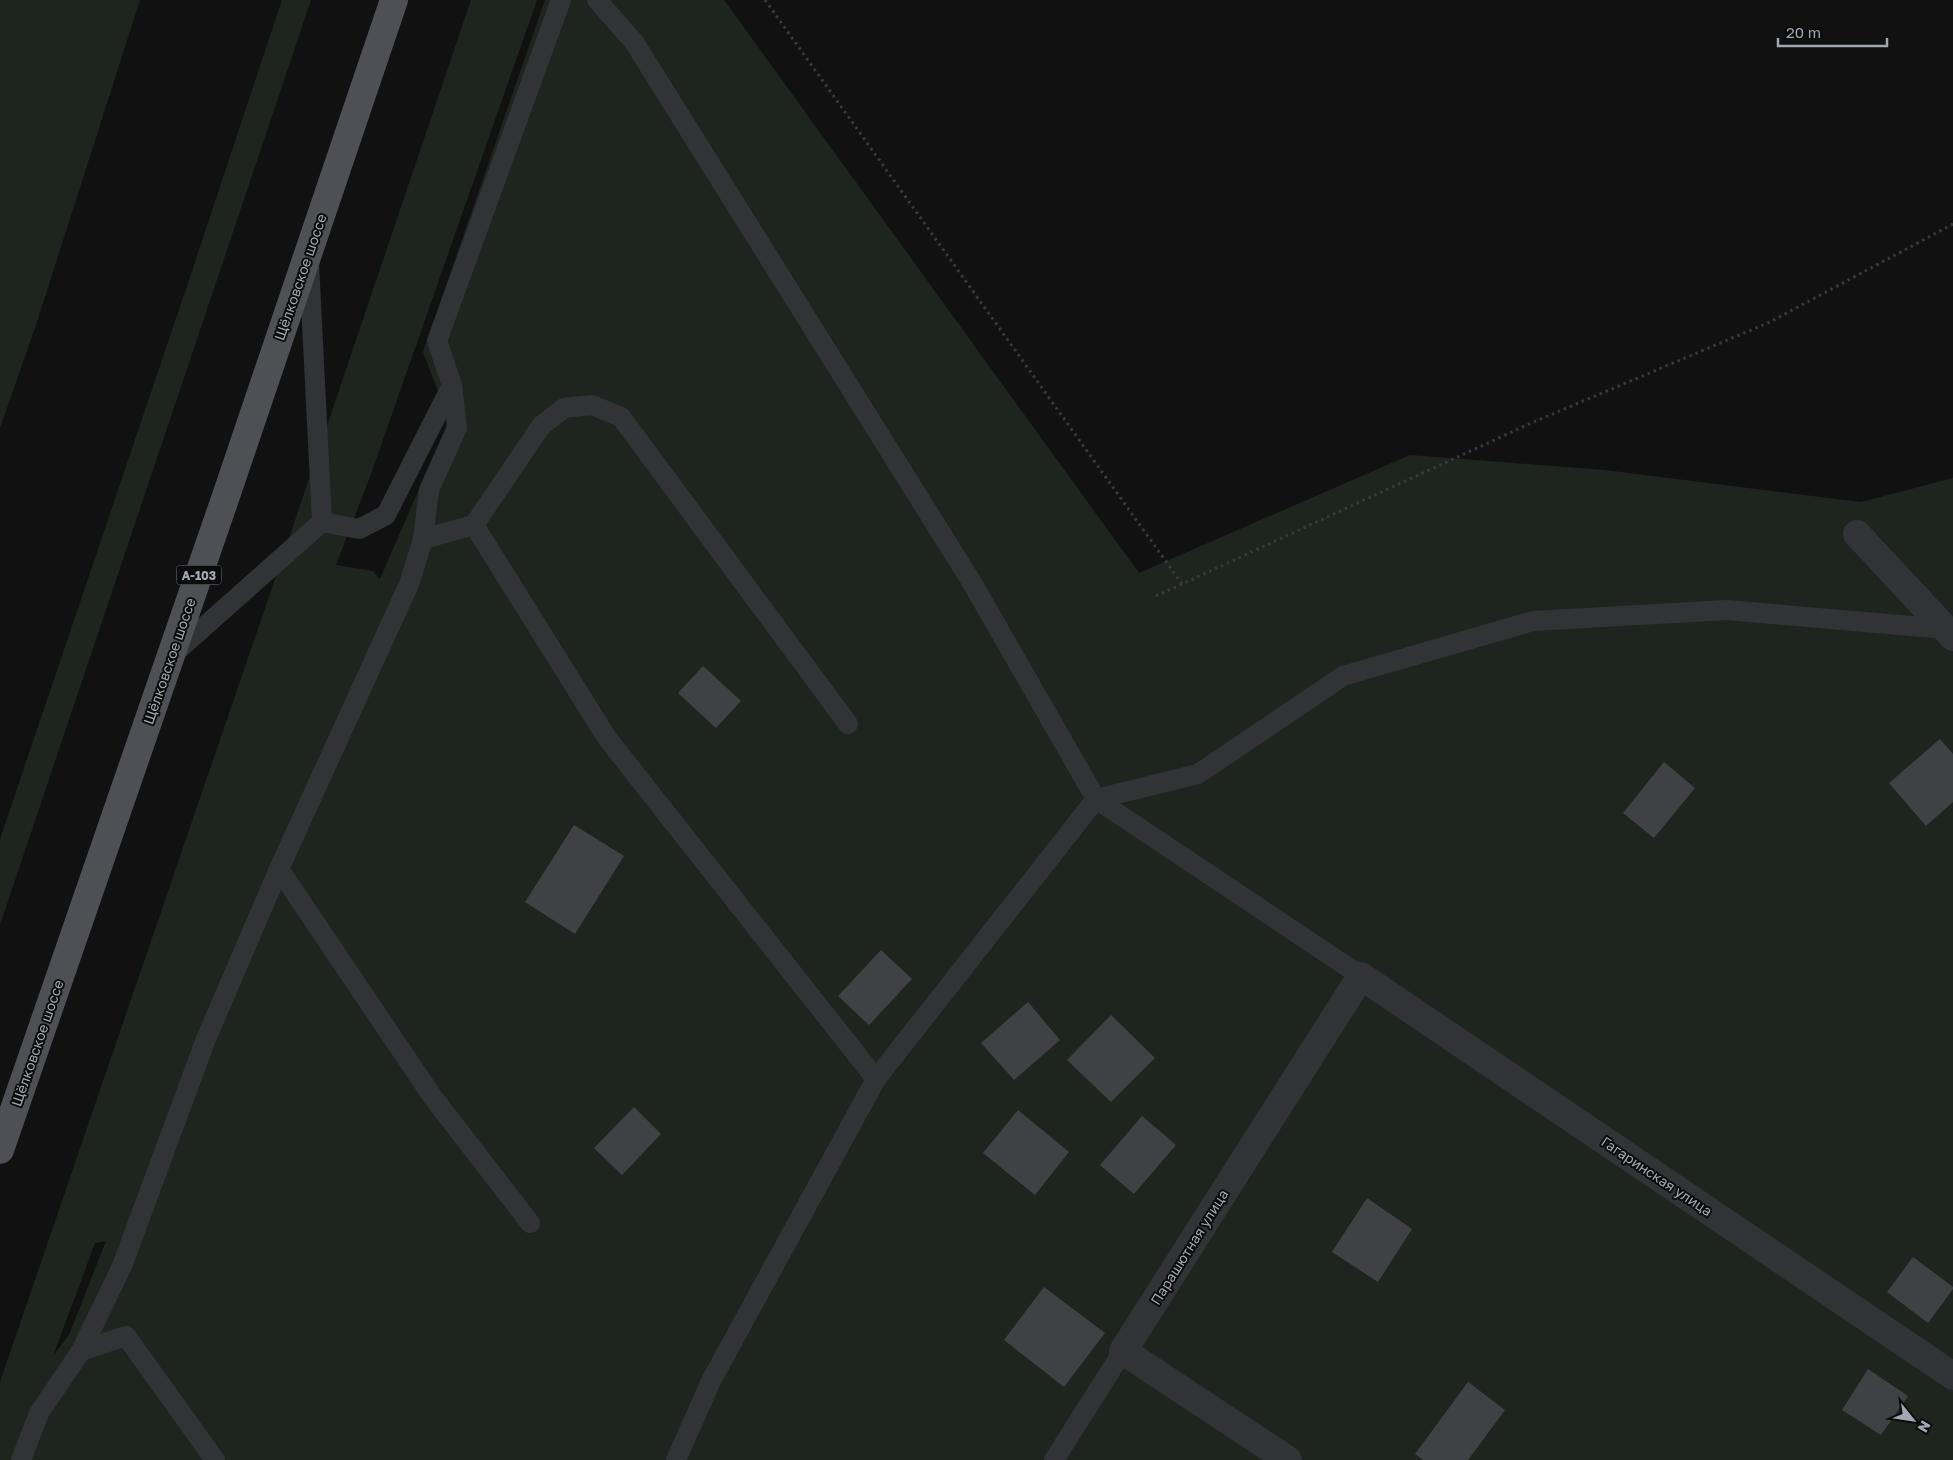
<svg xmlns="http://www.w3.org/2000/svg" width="1953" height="1460" font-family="'Golos Text',sans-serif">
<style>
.green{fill:#1e251f;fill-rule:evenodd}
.building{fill:#404145}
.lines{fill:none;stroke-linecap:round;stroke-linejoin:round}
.path{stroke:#383a3e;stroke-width:3;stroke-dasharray:2.5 4;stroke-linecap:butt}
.lane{stroke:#323337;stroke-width:20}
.street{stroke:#323337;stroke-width:28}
.primary{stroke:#4f5056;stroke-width:28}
.labels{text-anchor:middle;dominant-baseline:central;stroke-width:4;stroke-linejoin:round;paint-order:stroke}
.shield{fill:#0c0c0d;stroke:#767880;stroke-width:1}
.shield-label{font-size:12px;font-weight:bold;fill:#a3a7b2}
.street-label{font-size:14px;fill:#a3a7b2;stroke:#0c0c0d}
</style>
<rect width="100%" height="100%" fill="#111112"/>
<g class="green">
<polygon points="0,0 140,0 36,325 0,428"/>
<polygon points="282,0 311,0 0,925 0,839 188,283"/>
<path d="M 471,0 L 537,0 L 371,474 L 336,565 L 373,571 L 380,579 L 449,420 L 423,352 L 545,0 L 724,0 L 1139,573 L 1410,455 L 1605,470 L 1861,502 L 1953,478 L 1953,1460 L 0,1460 L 0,1382 L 286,547 ZM 106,1241 L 69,1335 L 53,1356 L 95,1243 Z"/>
</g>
<g class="building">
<polygon points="703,666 741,701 716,728 678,693"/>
<polygon points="1940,739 1953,754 1953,802 1926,826 1889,783"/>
<polygon points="1664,762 1695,788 1654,838 1623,813"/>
<polygon points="574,825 624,856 575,934 525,902"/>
<polygon points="881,950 912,979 869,1025 838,996"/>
<polygon points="1028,1002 1060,1040 1014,1080 981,1043"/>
<polygon points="1111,1015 1155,1058 1111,1102 1067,1060"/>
<polygon points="634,1107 661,1134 622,1175 594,1148"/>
<polygon points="1018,1110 1069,1152 1035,1195 983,1153"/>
<polygon points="1142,1116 1176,1145 1134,1194 1100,1165"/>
<polygon points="1367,1198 1412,1229 1378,1282 1332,1252"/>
<polygon points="1913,1257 1953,1287 1953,1289 1928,1323 1887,1292"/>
<polygon points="1044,1287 1105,1333 1064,1387 1004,1340"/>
<polygon points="1868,1369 1908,1396 1881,1435 1842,1410"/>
<polygon points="1468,1382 1505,1410 1468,1460 1423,1460 1415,1454"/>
</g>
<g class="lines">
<g class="path">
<polyline points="765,0 1182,584"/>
<polyline points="1156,596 1529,424 1770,322 1953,224"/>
</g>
<g class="lane">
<polyline points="597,0 634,42 971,581 1096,799 1361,976"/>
<polyline points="309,263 322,522 359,529 386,515 452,385 437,341 561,0"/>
<polyline points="423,539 474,525"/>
<polyline points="170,657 322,522"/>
<polyline points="848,724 621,417 592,405 564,408 541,426 474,525 607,738 876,1079"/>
<polyline points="279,869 432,1096 530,1223"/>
<polyline points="81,1351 126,1336 215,1460"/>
<polyline points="21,1460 39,1413 81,1351 122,1266 206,1039 279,869 409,584 423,539 429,490 457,428 452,385"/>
<polyline points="676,1460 711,1381 876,1079 1096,799 1198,774 1343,676 1533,621 1727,610 1946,629 1951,627"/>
<polyline points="1054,1460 1123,1351"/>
</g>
<g class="street">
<polyline points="1857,534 1953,637"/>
<polyline points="1288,1460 1123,1351 1361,976 1953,1376"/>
</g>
<polyline class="primary" points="0,1150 226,496 394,0"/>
</g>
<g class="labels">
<rect class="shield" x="176.5" y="565.5" width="45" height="19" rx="4"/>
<g class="shield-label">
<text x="199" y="575">А-103</text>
</g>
<g class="street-label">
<text transform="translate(300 277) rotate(-71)">Щёлковское шоссе</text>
<text transform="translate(169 661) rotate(-71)">Щёлковское шоссе</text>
<text transform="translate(37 1043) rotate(-71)">Щёлковское шоссе</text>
<text transform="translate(1657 1176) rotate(34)">Гагаринская улица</text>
<text transform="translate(1189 1247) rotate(-58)">Парашютная улица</text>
</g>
</g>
<g transform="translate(1913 1420) rotate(120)" stroke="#0c0c0d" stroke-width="4" paint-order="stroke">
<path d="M0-4L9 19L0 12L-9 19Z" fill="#a3a7b2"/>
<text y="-8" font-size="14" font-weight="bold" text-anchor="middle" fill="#a3a7b2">N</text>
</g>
<path d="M1778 38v8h109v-8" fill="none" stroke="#a3a7b2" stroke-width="2.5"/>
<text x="1786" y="38" font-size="15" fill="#a3a7b2" stroke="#0c0c0d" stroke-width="4" paint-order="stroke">20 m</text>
</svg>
